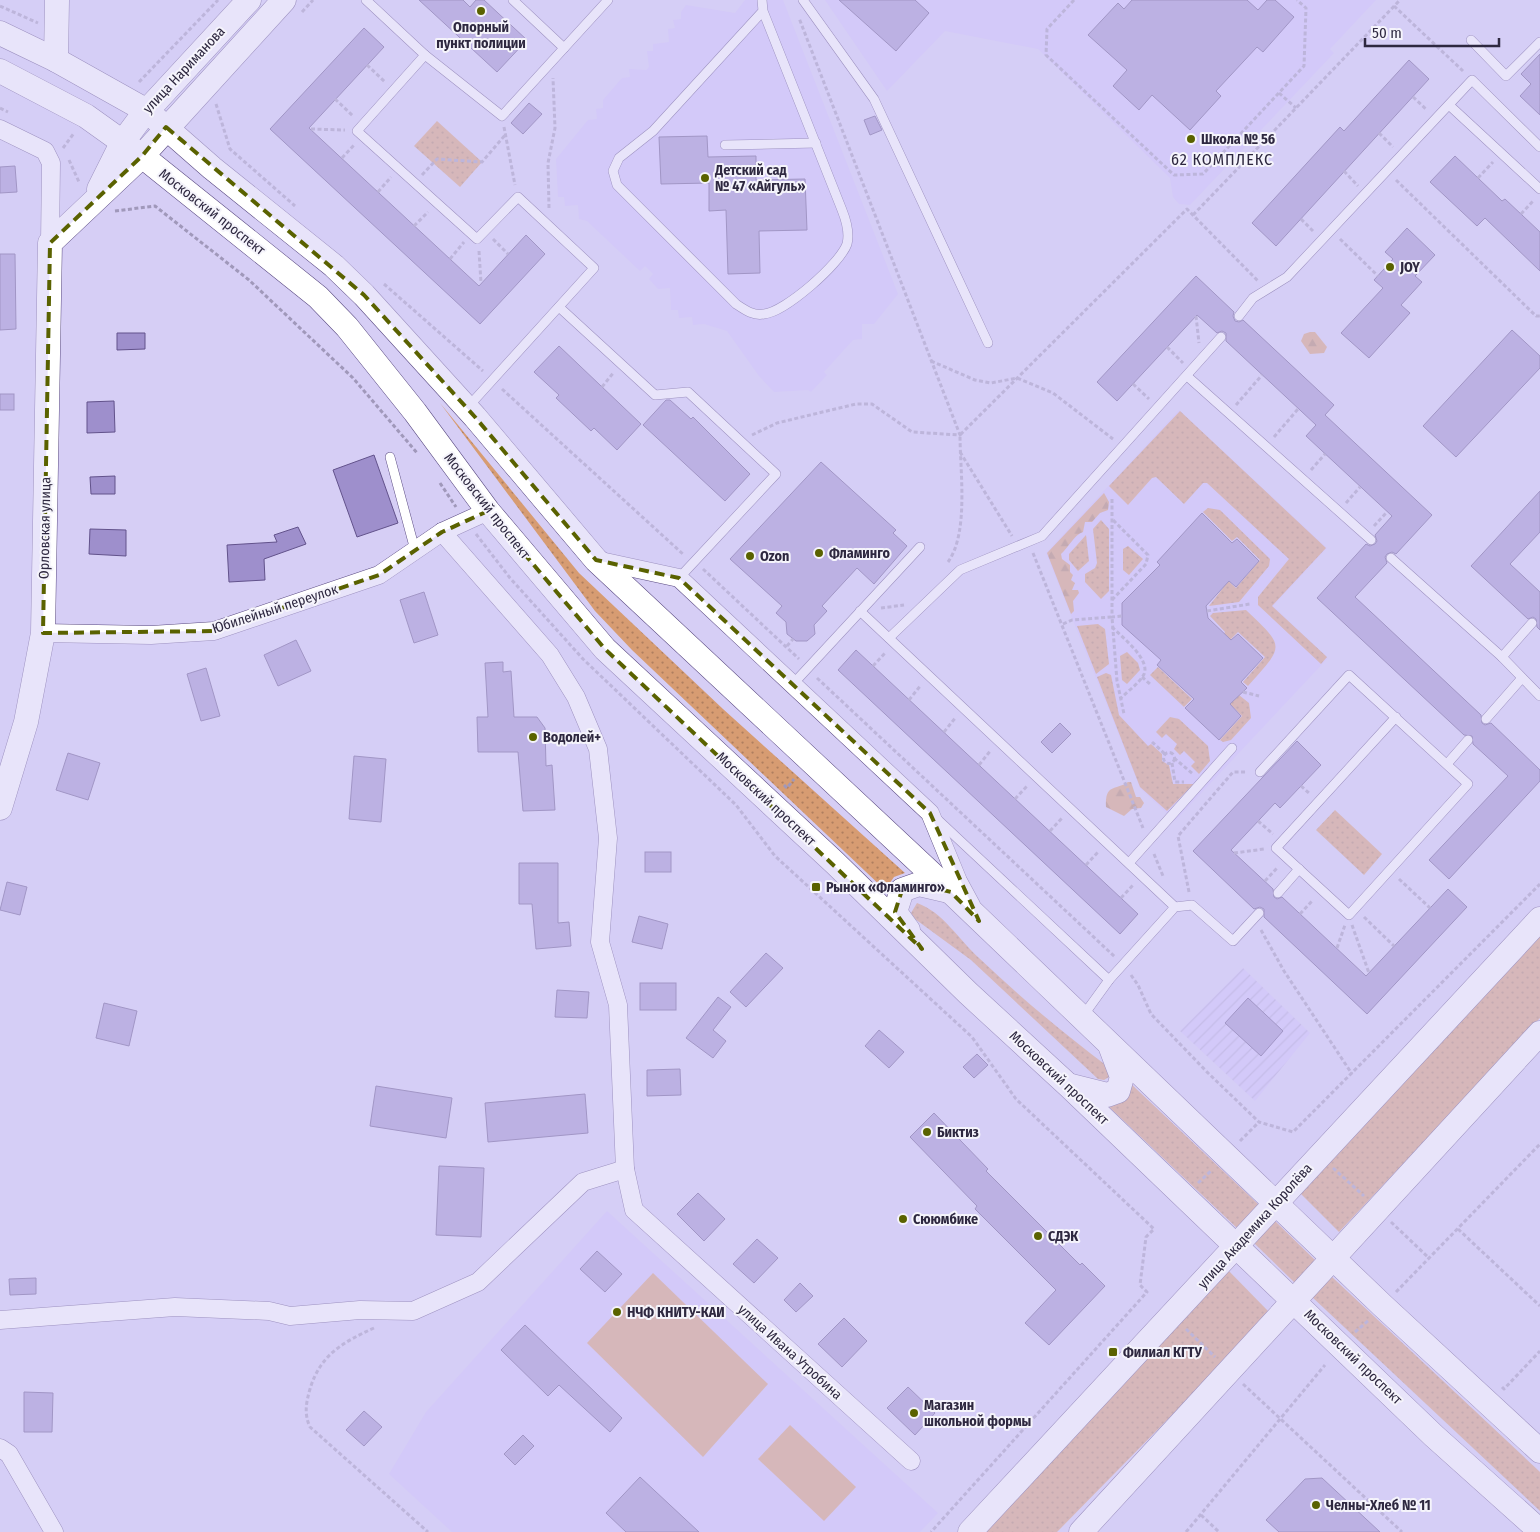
<svg xmlns="http://www.w3.org/2000/svg" width="1540" height="1532" font-family="'Fira Sans Condensed',sans-serif">
<style>
.built{fill:#d0c3fc}
.industrial{fill:url(#industrial-furrows)}
.grass{fill:url(#grass-dots)}
.forest{fill:url(#forest-firs)}
.pitch{fill:#d79c72}
.building{fill:#9e8fcc;stroke:#62528b}
.lines{fill:none;stroke-linecap:round;stroke-linejoin:round}
.lane-casing{stroke:#5a4a82;stroke-width:10}
.street-casing{stroke:#5a4a82;stroke-width:19}
.secondary-casing{stroke:#5a4a82;stroke-width:25}
.path{stroke:#a098ba;stroke-width:3;stroke-dasharray:4 2.5;stroke-linecap:butt}
.lane{stroke:#fff;stroke-width:9}
.street{stroke:#fff;stroke-width:18}
.secondary{stroke:#fff;stroke-width:24}
.marked{fill:none;stroke:#5a6200;stroke-width:4;stroke-dasharray:10 6;stroke-linejoin:round}
.poi-dot{fill:#5a6200;stroke:#f5f4fb;stroke-width:2}
.labels{text-anchor:middle;dominant-baseline:central;stroke-width:4;stroke-linejoin:round;paint-order:stroke}
.poi-label{font-size:14px;font-weight:bold;fill:#2e2840;stroke:#f5f4fb;text-anchor:start}
.street-label{font-size:14px;fill:#2e2840;stroke:#f5f4fb}
.quarter-label{font-size:16px;letter-spacing:1px;fill:#2e2840;stroke:#f5f4fb}
</style>
<defs>
<pattern id="industrial-furrows" width="10" height="10" patternUnits="userSpaceOnUse" patternTransform="scale(1.25)"><rect width="10" height="10" fill="#d0c3fc"/><path d="M-1 1l2-2M0 10L10 0M9 11l2-2" fill="none" stroke="#b3a8d9"/></pattern>
<pattern id="grass-dots" width="8" height="8" patternUnits="userSpaceOnUse" patternTransform="scale(1.25)"><rect width="8" height="8" fill="#d79c72"/><path d="M2 2h.1M6 6h.1" fill="none" stroke="#af7f5f" stroke-width="1.8" stroke-linecap="round"/></pattern>
<pattern id="forest-firs" width="22" height="20" patternUnits="userSpaceOnUse" patternTransform="scale(1.25)"><rect width="22" height="20" fill="#d79c72"/><path d="M5 1l3.5 6h-7zM16 11l3.5 6h-7z" fill="#af7f5f"/></pattern>
</defs>
<rect width="100%" height="100%" fill="#d6cef5"/>
<g class="built">
<polygon points="745,0 783,0 898,294 874,324 862,324 862,339 853,340 824,372 827,375 811,392 808,390 774,392 759,376 727,331 704,324 693,325 692,317 679,318 678,310 671,310 670,288 658,289 649,279 653,274 645,266 640,271 587,221 579,219 578,205 565,206 564,197 558,197 556,159 588,120 597,119 596,109 603,108 603,100 622,78 630,77 629,69 646,70 649,67 647,51 653,51 653,44 669,42 668,29 675,28 673,20 681,19 681,12 686,5 735,13"/>
<polygon points="825,0 1376,0 1330,49 1334,53 1190,205 1179,204 1173,197 1170,178 1038,49 945,31 887,91"/>
<polygon points="1179,410 1327,548 1273,606 1328,658 1175,821 1140,788 1046,553"/>
<polygon points="607,1211 938,1513 920,1532 452,1532 389,1474 426,1412"/>
</g>
<polygon class="industrial" points="1243,968 1310,1033 1255,1101 1180,1031"/>
<g class="grass">
<polygon points="437,121 482,162 460,187 414,146"/>
<polygon points="440,403 579,573 723,709 905,873 894,877 885,890 632,650 595,611"/>
<polygon points="1180,411 1326,548 1272,606 1327,657 1321,664 1258,605 1258,597 1289,559 1207,483 1203,483 1184,504 1156,477 1152,478 1128,505 1109,486"/>
<polygon points="1208,508 1220,510 1270,559 1269,566 1239,602 1209,606 1223,588 1220,585 1226,579 1236,588 1260,560 1237,537 1232,541 1203,512"/>
<polygon points="1101,520 1109,529 1109,591 1101,599 1085,582 1085,574 1095,568 1097,563 1093,529"/>
<polygon points="1086,535 1089,561 1078,571 1069,560 1069,554"/>
<polygon points="1128,546 1143,559 1129,575 1123,570 1123,549"/>
<path d="M 1246,610 C 1286,648 1284,645 1248,686 L 1243,682 L 1265,657 L 1238,632 L 1228,642 L 1222,637 L 1225,632 L 1210,616 L 1213,613 Z"/>
<polygon points="1098,624 1105,629 1109,664 1096,674 1077,626"/>
<polygon points="1127,652 1138,663 1140,670 1127,684 1122,680 1120,656"/>
<polygon points="1158,667 1192,699 1184,707 1150,675"/>
<polygon points="1106,673 1111,675 1119,715 1148,746 1151,744 1162,754 1162,761 1169,765 1173,784 1194,784 1167,811 1140,787 1097,677"/>
<polygon points="1234,691 1249,703 1251,718 1231,740 1223,742 1220,740 1242,716 1226,700"/>
<polygon points="1170,717 1179,719 1208,746 1210,761 1199,774 1191,766 1195,762 1184,751 1180,755 1174,749 1177,744 1166,734 1162,738 1156,732"/>
<polygon points="1335,810 1382,854 1364,875 1316,830"/>
<path d="M 917,903 C 943,912 959,940 979,958 C 1020,997 1062,1032 1107,1066 L 1110,1072 L 1109,1077 L 1104,1080 L 1098,1079 L 971,960 L 915,919 L 911,913 Z"/>
<polygon points="1540,933 1540,1018 1339,1232 1298,1191"/>
<polygon points="1129,1082 1259,1205 1238,1229 1107,1105"/>
<polygon points="1274,1220 1316,1261 1295,1283 1253,1242"/>
<polygon points="1224,1266 1269,1312 1229,1357 1057,1532 982,1532"/>
<polygon points="1331,1276 1540,1472 1540,1511 1311,1296"/>
</g>
<g class="forest">
<polygon points="1310,332 1315,332 1327,347 1324,353 1310,354 1301,341 1304,334"/>
<path d="M 1104,493 L 1109,502 L 1108,510 L 1100,513 L 1092,522 L 1085,522 L 1083,532 C 1074,535 1068,548 1061,554 L 1062,559 L 1070,565 L 1070,572 L 1073,575 L 1071,580 L 1075,583 L 1072,590 L 1078,590 L 1079,593 L 1073,601 L 1074,611 L 1071,614 L 1047,553 Z"/>
<path d="M 1128,782 L 1131,782 L 1136,797 L 1140,797 L 1144,803 L 1141,808 L 1132,809 L 1124,816 L 1106,807 C 1105,783 1115,791 1128,782 Z"/>
</g>
<g class="pitch">
<polygon points="653,1273 768,1384 703,1457 587,1343"/>
<polygon points="790,1425 856,1487 824,1521 758,1459"/>
</g>
<g class="building">
<polygon points="419,0 463,0 470,7 476,0 484,0 527,40 497,72"/>
<polygon points="839,0 915,0 929,13 896,51"/>
<polygon points="1132,0 1247,0 1258,10 1267,0 1275,0 1294,17 1263,52 1257,47 1216,91 1221,96 1190,130 1152,95 1139,110 1113,86 1127,70 1088,35 1118,3 1124,9"/>
<polygon points="364,28 384,47 309,128 479,286 526,235 545,254 480,324 270,129"/>
<polygon points="1540,54 1540,115 1520,96 1531,84 1521,74"/>
<polygon points="1409,60 1429,79 1276,246 1252,223 1340,127 1344,131"/>
<polygon points="529,103 542,114 523,134 511,123"/>
<polygon points="875,116 882,130 870,135 864,120"/>
<polygon points="707,136 708,157 756,156 756,180 805,179 807,230 759,231 760,273 728,274 726,210 709,211 709,183 661,184 659,137"/>
<polygon points="1455,156 1502,201 1505,199 1540,232 1540,271 1485,218 1477,226 1430,182"/>
<polygon points="15,166 17,192 0,193 0,167"/>
<polygon points="1407,228 1435,255 1415,276 1422,282 1401,305 1410,313 1369,358 1341,333 1383,288 1374,280 1393,259 1385,252"/>
<polygon points="0,254 15,254 16,329 0,330"/>
<polygon points="1196,276 1234,312 1233,316 1235,321 1239,322 1243,320 1334,405 1325,415 1432,515 1396,554 1392,552 1387,554 1385,557 1387,563 1355,597 1481,715 1482,723 1485,725 1491,723 1540,770 1540,781 1449,879 1429,860 1508,776 1473,744 1472,736 1464,735 1317,598 1366,544 1370,546 1375,544 1377,541 1375,535 1392,516 1306,436 1316,425 1226,341 1226,333 1222,331 1217,333 1197,315 1117,401 1097,382"/>
<polygon points="1512,330 1540,356 1540,368 1456,457 1423,426"/>
<polygon points="117,333 145,333 145,349 117,350"/>
<polygon points="559,346 641,424 617,450 594,428 591,431 556,398 559,395 534,372"/>
<rect x="0" y="394" width="14" height="16"/>
<polygon points="666,400 670,400 691,419 693,417 750,474 725,501 643,425"/>
<polygon points="114,401 115,432 87,433 87,402"/>
<polygon points="374,455 398,523 357,537 333,470"/>
<polygon points="821,462 896,530 893,533 907,546 874,584 857,568 822,606 827,611 814,625 815,634 807,641 796,641 787,634 786,622 776,613 782,606 730,559"/>
<polygon points="115,476 115,494 91,494 90,477"/>
<polygon points="1540,491 1540,532 1510,564 1540,592 1540,630 1537,627 1536,619 1533,617 1528,619 1471,566"/>
<polygon points="1202,513 1232,543 1237,539 1259,561 1236,587 1229,581 1206,606 1208,618 1231,640 1238,634 1263,658 1241,682 1247,688 1230,704 1241,716 1219,740 1185,708 1194,699 1157,665 1161,660 1122,625 1122,603 1160,565 1157,562"/>
<polygon points="298,527 306,544 264,559 265,580 229,582 227,545 277,542 274,535"/>
<polygon points="90,529 126,530 126,556 89,554"/>
<polygon points="424,592 438,635 414,643 400,600"/>
<polygon points="296,640 311,671 278,686 264,655"/>
<polygon points="856,650 1138,914 1120,934 838,670"/>
<polygon points="503,662 503,672 511,671 514,717 537,717 545,728 546,766 552,765 555,810 523,811 518,752 478,752 477,717 488,717 485,663"/>
<polygon points="206,668 220,716 201,721 187,674"/>
<polygon points="1060,723 1071,734 1052,753 1041,742"/>
<polygon points="1297,741 1321,765 1280,808 1275,803 1231,850 1273,889 1274,897 1277,899 1282,897 1366,976 1448,889 1467,907 1367,1014 1264,917 1264,909 1260,907 1254,909 1193,851"/>
<polygon points="68,753 100,763 88,800 56,790"/>
<polygon points="354,756 386,759 381,822 349,819"/>
<rect x="645" y="852" width="26" height="20"/>
<polygon points="519,863 558,863 558,923 569,922 571,946 536,949 532,904 519,904"/>
<polygon points="7,882 27,887 20,915 0,910"/>
<polygon points="639,916 668,924 662,949 632,942"/>
<polygon points="766,953 783,968 746,1007 730,992"/>
<rect x="640" y="983" width="36" height="27"/>
<polygon points="557,990 589,992 587,1018 555,1017"/>
<polygon points="718,997 731,1007 713,1030 726,1041 713,1058 686,1038"/>
<polygon points="1248,998 1283,1031 1261,1056 1225,1023"/>
<polygon points="104,1003 137,1011 129,1046 96,1038"/>
<polygon points="879,1030 904,1052 889,1068 865,1046"/>
<polygon points="977,1054 988,1065 974,1078 963,1067"/>
<polygon points="680,1069 681,1095 647,1096 647,1070"/>
<polygon points="376,1086 452,1098 446,1138 370,1126"/>
<polygon points="585,1094 588,1133 488,1142 485,1103"/>
<polygon points="934,1113 988,1169 986,1171 1080,1265 1082,1263 1105,1286 1049,1345 1025,1323 1056,1290 975,1209 977,1206 910,1137"/>
<polygon points="439,1166 484,1168 481,1237 436,1235"/>
<polygon points="698,1193 725,1219 704,1241 677,1214"/>
<polygon points="757,1239 778,1258 754,1283 733,1264"/>
<polygon points="597,1251 622,1274 605,1292 580,1269"/>
<polygon points="36,1278 36,1294 10,1295 9,1279"/>
<polygon points="800,1283 813,1296 796,1312 784,1300"/>
<polygon points="844,1318 867,1341 842,1367 818,1344"/>
<polygon points="525,1325 622,1418 610,1432 559,1385 548,1396 501,1350"/>
<polygon points="908,1387 935,1413 915,1435 887,1408"/>
<polygon points="24,1392 53,1393 52,1432 24,1432"/>
<polygon points="364,1411 382,1427 364,1446 346,1430"/>
<polygon points="523,1435 534,1446 515,1465 504,1454"/>
<polygon points="640,1477 699,1532 626,1532 606,1513"/>
<polygon points="1322,1478 1380,1532 1279,1532 1266,1520 1305,1479"/>
</g>
<g class="lines">
<defs>
<g id="lane">
<polyline points="366,0 425,55 357,131 477,239 518,197 594,268 468,407"/>
<polyline points="513,0 564,48"/>
<path d="M 762,0 L 763,11 L 842,210 C 846,220 850,232 847,244 C 840,264 785,312 764,314 C 753,316 745,310 736,304 L 617,185 L 613,171 L 619,158 L 653,131 L 763,11"/>
<polyline points="803,0 874,99 988,343"/>
<polyline points="1471,40 1506,76 1540,42"/>
<polyline points="425,55 502,116 608,0"/>
<polyline points="1449,105 1540,189"/>
<polyline points="725,145 816,143"/>
<polyline points="559,307 655,395 688,392 776,474 679,578"/>
<polyline points="1239,316 1253,298 1287,277 1472,80 1540,147"/>
<polyline points="1187,376 1371,540"/>
<polyline points="390,457 415,550"/>
<polyline points="1391,558 1502,657 1540,696"/>
<polyline points="860,611 1175,907"/>
<polyline points="889,638 960,570 1042,536 1221,337"/>
<polyline points="1502,657 1532,623"/>
<polyline points="793,684 920,547"/>
<polyline points="1486,719 1522,678"/>
<polyline points="1447,764 1468,740"/>
<polyline points="1260,772 1349,675 1468,784 1349,915 1276,848 1396,717"/>
<polyline points="938,820 1109,980 1175,907 1192,905 1233,941 1259,913"/>
<polyline points="1129,863 1232,748"/>
<polyline points="1278,893 1299,869"/>
<polyline points="1083,1016 1109,980"/>
</g>
<g id="street">
<polyline points="0,129 45,151 51,163 50,243"/>
<polyline points="442,532 550,655 576,697 598,749 608,838 600,942 618,1005 625,1169 634,1210 911,1461"/>
<polyline points="596,560 679,578 930,813 958,881 971,905"/>
<polyline points="43,633 151,635 214,631 379,575 442,532 488,511"/>
<polyline points="0,1320 175,1307 269,1311 290,1316 360,1310 413,1311 478,1282 583,1182 625,1169"/>
<polyline points="0,1448 9,1454 54,1532"/>
</g>
<g id="secondary">
<polyline points="0,33 56,60 147,111 212,168 334,266 364,295 475,417 596,560 951,892 1383,1306 1540,1451"/>
<polyline points="56,60 57,0"/>
<polyline points="0,71 86,116 142,156 318,297 347,327 415,412 488,511 605,649 835,863 968,993 1069,1086 1434,1436 1540,1531"/>
<polyline points="99,189 122,143 142,116 249,0"/>
<polyline points="0,808 26,722 43,633 50,243 142,156 284,0"/>
<polyline points="908,930 895,912 902,890 919,884 949,891"/>
<polyline points="1071,1086 1107,1095 1118,1091 1122,1077 1111,1048"/>
<path d="M 970,1532 C 1160,1328 1349,1123 1540,919"/>
<polyline points="1081,1532 1540,1033"/>
</g>
</defs>
<use href="#lane" class="lane-casing"/>
<use href="#street" class="street-casing"/>
<use href="#secondary" class="secondary-casing"/>
<g class="path">
<polyline points="1074,0 1047,29 1046,55 1174,175 1203,174 1304,66 1306,8 1297,0"/>
<polyline points="0,6 38,23"/>
<polyline points="1394,6 1463,71"/>
<polyline points="302,12 313,0"/>
<polyline points="367,65 385,82"/>
<polyline points="139,82 218,0"/>
<polyline points="1279,93 1296,108"/>
<polyline points="1413,97 1427,110"/>
<polyline points="335,99 353,116"/>
<polyline points="216,104 230,149 295,206"/>
<polyline points="0,108 8,112"/>
<polyline points="504,127 515,185"/>
<polyline points="311,129 345,130"/>
<polyline points="1379,133 1393,147"/>
<polyline points="63,148 74,133"/>
<polyline points="342,158 355,144"/>
<polyline points="69,160 79,182"/>
<polyline points="1344,171 1358,186"/>
<polyline points="422,175 437,159 482,162 506,134"/>
<polyline points="1478,178 1493,162"/>
<polyline points="1396,180 1536,316 1540,316"/>
<polyline points="378,192 391,177"/>
<polyline points="549,208 548,163 555,128 553,78"/>
<polyline points="115,211 155,206 249,280 353,378 418,454"/>
<polyline points="1521,214 1534,200"/>
<polyline points="1193,215 1400,0"/>
<polyline points="1301,219 1313,231"/>
<polyline points="414,226 428,212"/>
<polyline points="493,239 508,254"/>
<polyline points="1340,239 1378,276"/>
<polyline points="479,251 481,283"/>
<polyline points="450,259 464,242"/>
<polyline points="384,284 483,371"/>
<polyline points="1196,316 1199,343"/>
<polyline points="1167,347 1183,363"/>
<polyline points="931,361 975,380 991,383 1017,378 1053,393 1113,439"/>
<polyline points="1133,384 1149,399"/>
<polyline points="602,387 614,372"/>
<polyline points="502,389 684,555"/>
<polyline points="1236,405 1262,375"/>
<polyline points="752,435 777,423 856,404 872,404 912,432 960,435 799,18"/>
<polyline points="1274,437 1298,409"/>
<polyline points="960,452 1012,536"/>
<polyline points="1311,470 1325,454"/>
<polyline points="440,483 456,507"/>
<polyline points="1112,499 1112,617 1122,616"/>
<polyline points="1346,503 1360,487"/>
<polyline points="1374,526 1387,512"/>
<polyline points="476,534 510,578 583,659 736,805 775,856 972,1037 1016,1099 1154,1229 1146,1237 1140,1285 1147,1292 931,1532"/>
<polyline points="1033,553 1143,828"/>
<path d="M 948,562 C 969,533 960,471 960,435 L 1187,209 L 1258,281"/>
<polyline points="703,569 799,659"/>
<polyline points="1112,600 1146,564 1148,555 1112,519"/>
<polyline points="881,608 904,605"/>
<polyline points="1207,611 1250,604"/>
<polyline points="1063,624 1072,620 1112,617 1117,681 1124,714"/>
<path d="M 1112,627 C 1122,637 1153,661 1143,676 C 1138,684 1128,691 1121,698"/>
<polyline points="787,646 793,639"/>
<polyline points="873,666 886,652"/>
<polyline points="1142,677 1150,684"/>
<polyline points="817,678 1115,957"/>
<polyline points="1243,692 1259,696"/>
<polyline points="909,700 921,685"/>
<polyline points="944,732 956,717"/>
<polyline points="1152,742 1165,754"/>
<circle cx="1169" cy="758" r="5.5"/>
<polyline points="1174,758 1193,774"/>
<polyline points="1172,763 1175,782 1184,782"/>
<polyline points="979,765 991,750"/>
<polyline points="784,785 787,788 794,779"/>
<polyline points="1301,786 1310,794"/>
<polyline points="1015,799 1028,785"/>
<polyline points="1258,821 1273,834"/>
<polyline points="1050,831 1063,817"/>
<polyline points="1234,853 1264,849"/>
<polyline points="1154,854 1163,876"/>
<polyline points="1086,865 1099,851"/>
<polyline points="1399,879 1430,908"/>
<polyline points="1265,881 1278,867"/>
<polyline points="1189,892 1178,836 1233,772 1247,772"/>
<polyline points="1121,898 1134,884"/>
<polyline points="1300,914 1313,900"/>
<polyline points="1364,917 1394,946"/>
<polyline points="1352,925 1369,973"/>
<polyline points="1261,930 1284,971 1352,1074"/>
<polyline points="1337,948 1345,925"/>
<polyline points="1131,975 1138,985 1151,1014 1208,1073 1259,1122 1293,1132 1540,884"/>
<polyline points="1240,1141 1259,1122"/>
<polyline points="1333,1168 1364,1196"/>
<polyline points="1198,1183 1212,1170"/>
<polyline points="1391,1222 1429,1258"/>
<polyline points="1458,1229 1540,1306"/>
<polyline points="1396,1292 1540,1144"/>
<path d="M 374,1328 C 343,1342 320,1355 310,1389 C 306,1403 304,1414 310,1427 L 428,1532"/>
<polyline points="1186,1329 1215,1357"/>
<polyline points="1355,1332 1369,1320"/>
<polyline points="1243,1384 1402,1532"/>
<polyline points="1502,1387 1504,1389 1540,1351"/>
<polyline points="1201,1515 1219,1532"/>
<polyline points="1186,1532 1325,1365"/>
</g>
<use href="#lane" class="lane"/>
<use href="#street" class="street"/>
<use href="#secondary" class="secondary"/>
</g>
<path d="M0 0H1540V1532H0ZM 166,127 L 364,295 L 475,417 L 596,560 L 679,578 L 930,813 L 979,921 L 951,892 L 919,884 L 902,890 L 895,912 L 922,949 L 605,649 L 488,511 L 442,532 L 379,575 L 214,631 L 43,633 L 50,243 L 142,156 Z" fill="#d6cef5" fill-opacity=".55" fill-rule="evenodd"/>
<path class="marked" d="M 166,127 L 364,295 L 475,417 L 596,560 L 679,578 L 930,813 L 979,921 L 951,892 L 919,884 L 902,890 L 895,912 L 922,949 L 605,649 L 488,511 L 442,532 L 379,575 L 214,631 L 43,633 L 50,243 L 142,156 Z"/>
<g class="poi-dot">
<circle cx="481" cy="11" r="5"/>
<circle cx="1191" cy="139" r="5"/>
<circle cx="705" cy="178" r="5"/>
<circle cx="1390" cy="267" r="5"/>
<circle cx="819" cy="553" r="5"/>
<circle cx="750" cy="556" r="5"/>
<circle cx="533" cy="737" r="5"/>
<rect x="811" y="882" width="10" height="10" rx="2.5"/>
<circle cx="927" cy="1132" r="5"/>
<circle cx="903" cy="1219" r="5"/>
<circle cx="1038" cy="1236" r="5"/>
<circle cx="617" cy="1312" r="5"/>
<rect x="1108" y="1347" width="10" height="10" rx="2.5"/>
<circle cx="914" cy="1413" r="5"/>
<circle cx="1316" cy="1505" r="5"/>
</g>
<g class="labels">
<g class="poi-label">
<text x="481" y="27" text-anchor="middle">Опорный<tspan x="481" dy="16">пункт полиции</tspan></text>
<text x="1201" y="139">Школа № 56</text>
<text x="715" y="170">Детский сад<tspan x="715" dy="16">№ 47 «Айгуль»</tspan></text>
<text x="1400" y="267">JOY</text>
<text x="829" y="553">Фламинго</text>
<text x="760" y="556">Ozon</text>
<text x="543" y="737">Водолей+</text>
<text x="826" y="887">Рынок «Фламинго»</text>
<text x="937" y="1132">Биктиз</text>
<text x="913" y="1219">Сююмбике</text>
<text x="1048" y="1236">СДЭК</text>
<text x="627" y="1312">НЧФ КНИТУ-КАИ</text>
<text x="1123" y="1352">Филиал КГТУ</text>
<text x="924" y="1405">Магазин<tspan x="924" dy="16">школьной формы</tspan></text>
<text x="1326" y="1505">Челны-Хлеб № 11</text>
</g>
<g class="street-label">
<text transform="translate(184 70) rotate(-47)">улица Нариманова</text>
<text transform="translate(212 212) rotate(38)">Московский проспект</text>
<text transform="translate(487 506) rotate(52)">Московский проспект</text>
<text transform="translate(45 528) rotate(-89)">Орловская улица</text>
<text transform="translate(275 609) rotate(-18)">Юбилейный переулок</text>
<text transform="translate(766 799) rotate(43)">Московский проспект</text>
<text transform="translate(1059 1078) rotate(43)">Московский проспект</text>
<text transform="translate(1255 1226) rotate(-48)">улица Академика Королёва</text>
<text transform="translate(790 1352) rotate(42)">улица Ивана Утробина</text>
<text transform="translate(1353 1357) rotate(44)">Московский проспект</text>
</g>
<g class="quarter-label">
<text x="1222" y="159">62 КОМПЛЕКС</text>
</g>
</g>
<path d="M1365 38v8h134v-8" fill="none" stroke="#2e2840" stroke-width="2.5"/>
<text x="1372" y="38" font-size="15" fill="#2e2840" stroke="#f5f4fb" stroke-width="4" paint-order="stroke">50 m</text>
</svg>
